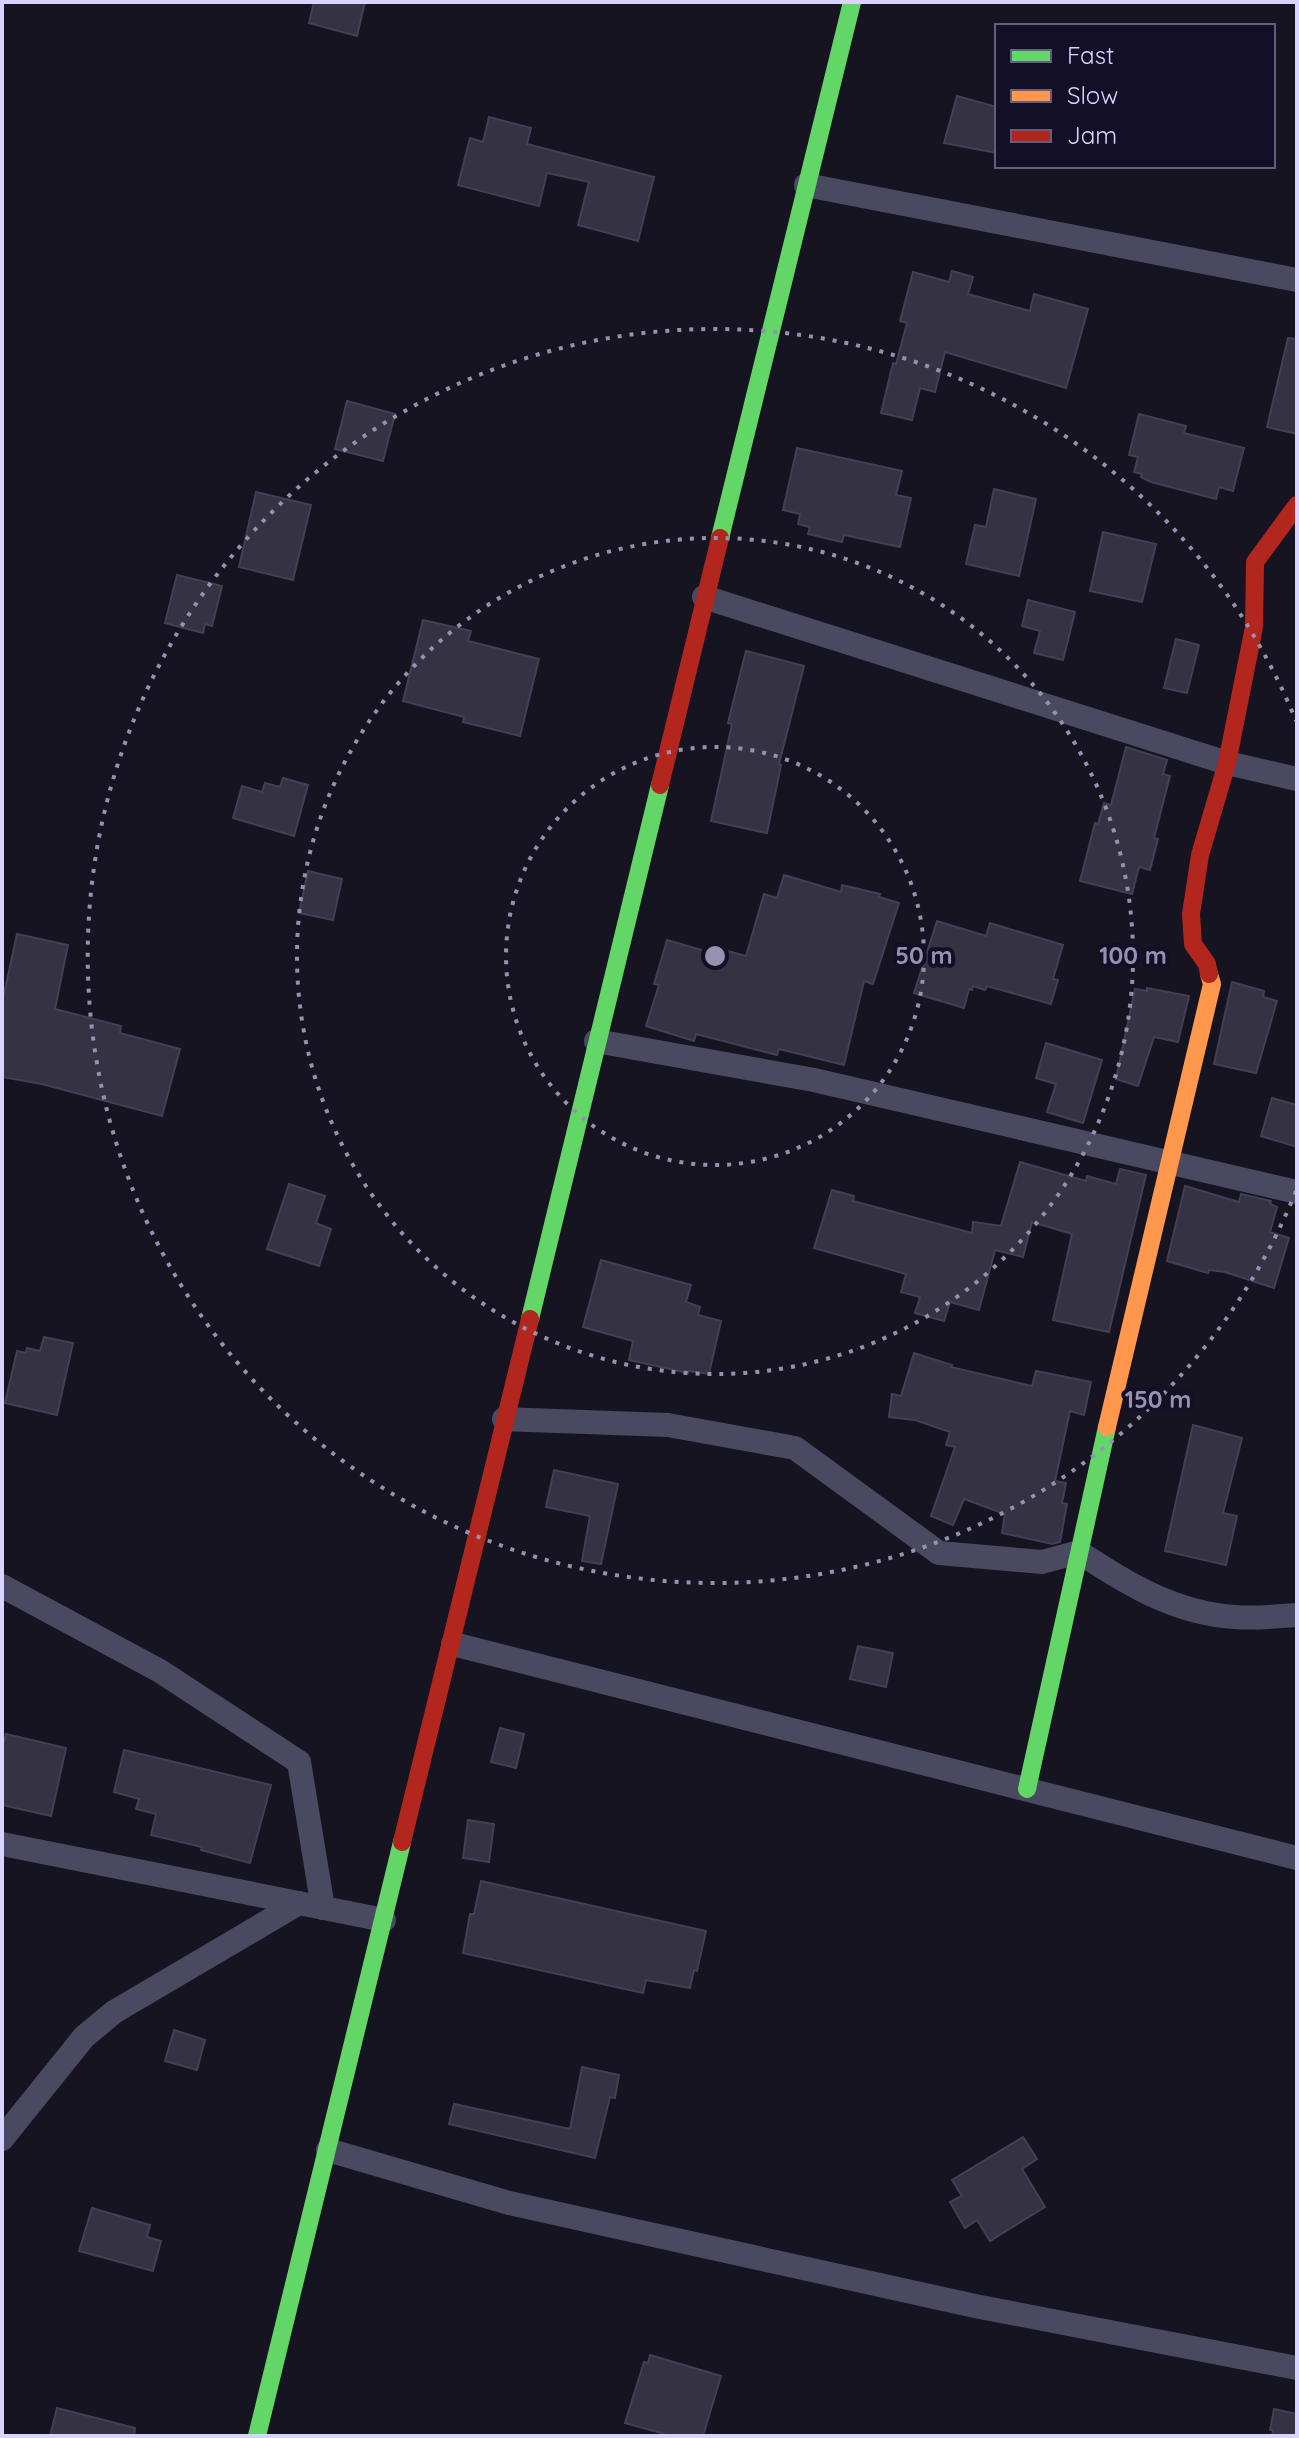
<svg xmlns="http://www.w3.org/2000/svg" width="1299" height="2438" font-family="Quicksand,sans-serif">
<style>
.building{fill:#343243;stroke:#433f54;stroke-width:2}
.lines{fill:none;stroke-linecap:round;stroke-linejoin:round}
.street{stroke:#4a4962;stroke-width:24}
.fast{stroke:#63d668;stroke-width:18}
.slow{stroke:#ff974d;stroke-width:18}
.jam{stroke:#b3261e;stroke-width:18}
.ring{fill:none;stroke:#9591b1;stroke-width:4;stroke-dasharray:4 8}
.centre{fill:#9591b1;stroke:#130f26;stroke-width:4}
.ring-label{font-size:24px;text-anchor:middle;font-weight:bold;fill:#9591b1;stroke:#130f26;stroke-width:8;stroke-linejoin:round;paint-order:stroke}
</style>
<rect width="100%" height="100%" fill="#161421"/>
<g class="building">
<polygon points="314,2 365,2 357,36 309,23"/>
<polygon points="957,96 997,107 997,153 944,143"/>
<polygon points="489,117 531,128 527,144 654,177 638,241 578,225 589,182 547,173 539,206 458,185 470,138 483,142"/>
<polygon points="952,271 973,277 968,294 1030,311 1034,294 1088,309 1066,388 945,352 935,392 920,388 912,420 881,413 893,363 896,364 907,323 900,321 913,272 949,282"/>
<polygon points="1288,338 1297,339 1297,434 1267,427"/>
<polygon points="347,401 395,414 383,461 335,449"/>
<polygon points="1139,414 1186,426 1184,433 1244,448 1233,491 1219,487 1216,499 1151,482 1141,477 1142,474 1134,472 1138,457 1129,455"/>
<polygon points="797,448 902,471 896,495 911,498 900,547 844,535 842,542 808,534 810,527 798,524 800,514 783,510"/>
<polygon points="994,489 1036,499 1019,576 966,564 975,525 986,527"/>
<polygon points="256,492 311,505 293,580 239,567"/>
<polygon points="1103,532 1156,544 1142,602 1090,591"/>
<polygon points="177,575 222,586 212,626 205,624 203,633 165,623"/>
<polygon points="1028,600 1075,612 1063,660 1034,653 1040,631 1022,626"/>
<polygon points="423,620 471,631 468,641 539,659 520,736 463,722 464,717 403,701"/>
<polygon points="1176,639 1199,645 1187,693 1164,688"/>
<polygon points="746,651 804,666 779,764 781,765 767,833 711,821 732,724 728,723"/>
<polygon points="1126,747 1167,760 1163,774 1170,776 1154,838 1158,839 1150,870 1139,867 1132,894 1080,881 1095,823 1098,824 1104,803 1111,805"/>
<polygon points="283,778 308,785 294,836 233,818 242,786 262,792 265,783 280,787"/>
<polygon points="308,871 342,879 333,920 299,913"/>
<polygon points="784,875 841,892 842,885 880,894 879,897 899,903 873,984 864,981 844,1065 779,1049 777,1055 696,1034 694,1041 646,1026 659,985 654,984 667,940 722,956 724,950 746,956 764,894 777,898"/>
<polygon points="937,921 986,936 990,923 1063,945 1053,979 1058,980 1051,1004 987,986 985,990 973,986 972,990 969,989 964,1008 914,993"/>
<polygon points="17,934 68,945 55,1009 121,1026 120,1033 180,1049 162,1116 42,1084 2,1077 2,1003"/>
<polygon points="1232,982 1264,991 1263,997 1277,1001 1256,1073 1214,1064"/>
<polygon points="1147,988 1189,996 1178,1042 1154,1037 1138,1086 1116,1079 1135,989 1147,991"/>
<polygon points="1046,1043 1102,1060 1083,1123 1047,1112 1056,1084 1036,1078"/>
<polygon points="1272,1098 1297,1105 1297,1147 1261,1136"/>
<polygon points="1020,1162 1086,1181 1087,1176 1116,1184 1120,1169 1146,1175 1109,1332 1053,1320 1072,1234 1032,1222 1023,1257 995,1250 979,1310 950,1302 944,1321 915,1313 920,1297 901,1292 906,1274 814,1248 832,1190 854,1196 853,1201 972,1233 973,1222 1001,1226"/>
<polygon points="289,1184 325,1196 316,1223 331,1229 319,1266 267,1249"/>
<polygon points="1185,1186 1239,1202 1241,1194 1271,1201 1270,1204 1277,1207 1270,1232 1289,1238 1274,1288 1225,1272 1209,1270 1208,1273 1167,1261"/>
<polygon points="601,1260 691,1285 686,1302 700,1307 698,1315 721,1321 709,1374 688,1371 688,1373 629,1360 633,1341 583,1327"/>
<polygon points="44,1337 73,1343 57,1415 5,1403 17,1351 26,1353 27,1348 40,1351"/>
<polygon points="914,1353 952,1365 951,1367 1032,1386 1036,1371 1091,1382 1084,1415 1070,1411 1055,1481 1066,1483 1062,1503 1067,1504 1060,1542 1052,1544 1002,1533 1005,1514 964,1499 953,1525 931,1516 955,1447 946,1445 950,1432 915,1420 889,1417 892,1394 901,1396"/>
<polygon points="1193,1425 1242,1438 1223,1513 1237,1516 1226,1565 1165,1551"/>
<polygon points="554,1470 618,1484 601,1564 582,1561 590,1516 546,1507"/>
<polygon points="858,1646 893,1653 886,1687 850,1679"/>
<polygon points="500,1728 524,1734 516,1768 491,1762"/>
<polygon points="6,1734 66,1748 51,1816 2,1805 2,1751"/>
<polygon points="124,1750 271,1785 250,1863 201,1850 202,1847 151,1835 156,1814 136,1809 139,1799 114,1792"/>
<polygon points="468,1820 494,1824 489,1862 463,1858"/>
<polygon points="481,1881 706,1931 697,1971 694,1970 690,1988 646,1980 643,1993 463,1953 470,1914 474,1914"/>
<polygon points="174,2030 205,2040 197,2070 165,2061"/>
<polygon points="582,2067 619,2075 615,2098 610,2097 595,2158 449,2124 454,2104 570,2129"/>
<polygon points="1023,2137 1037,2159 1022,2169 1045,2207 990,2241 977,2220 965,2228 950,2202 962,2196 952,2180"/>
<polygon points="92,2208 150,2225 147,2237 161,2241 153,2271 79,2251"/>
<polygon points="650,2355 721,2376 703,2436 672,2436 625,2423 644,2362 648,2363"/>
<polygon points="57,2408 135,2428 134,2436 50,2436"/>
<polygon points="1274,2409 1297,2414 1297,2436 1272,2436 1273,2430 1270,2430"/>
</g>
<g class="lines">
<g class="street">
<polyline points="806,185 1297,280"/>
<polyline points="704,597 1227,763 1297,779"/>
<polyline points="596,1041 814,1080 1297,1192"/>
<path d="M 504,1419 L 668,1425 L 795,1448 L 939,1553 L 1042,1562 L 1079,1552 C 1127,1584 1175,1613 1234,1617 C 1254,1619 1276,1616 1297,1615"/>
<polyline points="2,1586 160,1671 299,1762 323,1908"/>
<polyline points="453,1644 1297,1858"/>
<polyline points="2,1844 384,1920"/>
<polyline points="2,2139 84,2037 114,2012 299,1903"/>
<polyline points="328,2150 509,2203 975,2306 1297,2368"/>
</g>
<g class="fast">
<polyline points="720,538 852,2"/>
<polyline points="530,1319 660,785"/>
<polyline points="1027,1789 1107,1427"/>
<polyline points="257,2436 402,1842"/>
</g>
<polyline class="slow" points="1107,1427 1212,984 1209,974"/>
<g class="jam">
<polyline points="660,785 720,538"/>
<polyline points="1209,974 1207,964 1193,944 1191,914 1200,855 1227,763 1254,627 1255,562 1297,505"/>
<polyline points="402,1842 530,1319"/>
</g>
</g>
<g class="ring">
<circle cx="715" cy="956" r="209"/>
<circle cx="715" cy="956" r="418"/>
<path d="M1296 1191A627 627 0 1 1 1296 721"/>
</g>
<circle cx="715" cy="956" r="12" class="centre"/>
<g class="ring-label">
<text x="924" y="964">50 m</text>
<text x="1133" y="964">100 m</text>
<text x="1158" y="1408">150 m</text>
</g>
<rect width="1299" height="2438" fill="none" stroke="#d9d4ff" stroke-width="8"/>
<rect x="995" y="24" width="280" height="144" fill="#130f26" stroke="#625e7d" stroke-width="2"/>
<rect x="1011" y="50" width="40" height="12" fill="#63d668" stroke="#625e7d" stroke-width="2"/>
<text x="1067" y="64" font-size="24" fill="#d9d4ff">Fast</text>
<rect x="1011" y="90" width="40" height="12" fill="#ff974d" stroke="#625e7d" stroke-width="2"/>
<text x="1067" y="104" font-size="24" fill="#d9d4ff">Slow</text>
<rect x="1011" y="130" width="40" height="12" fill="#b3261e" stroke="#625e7d" stroke-width="2"/>
<text x="1067" y="144" font-size="24" fill="#d9d4ff">Jam</text>
</svg>
